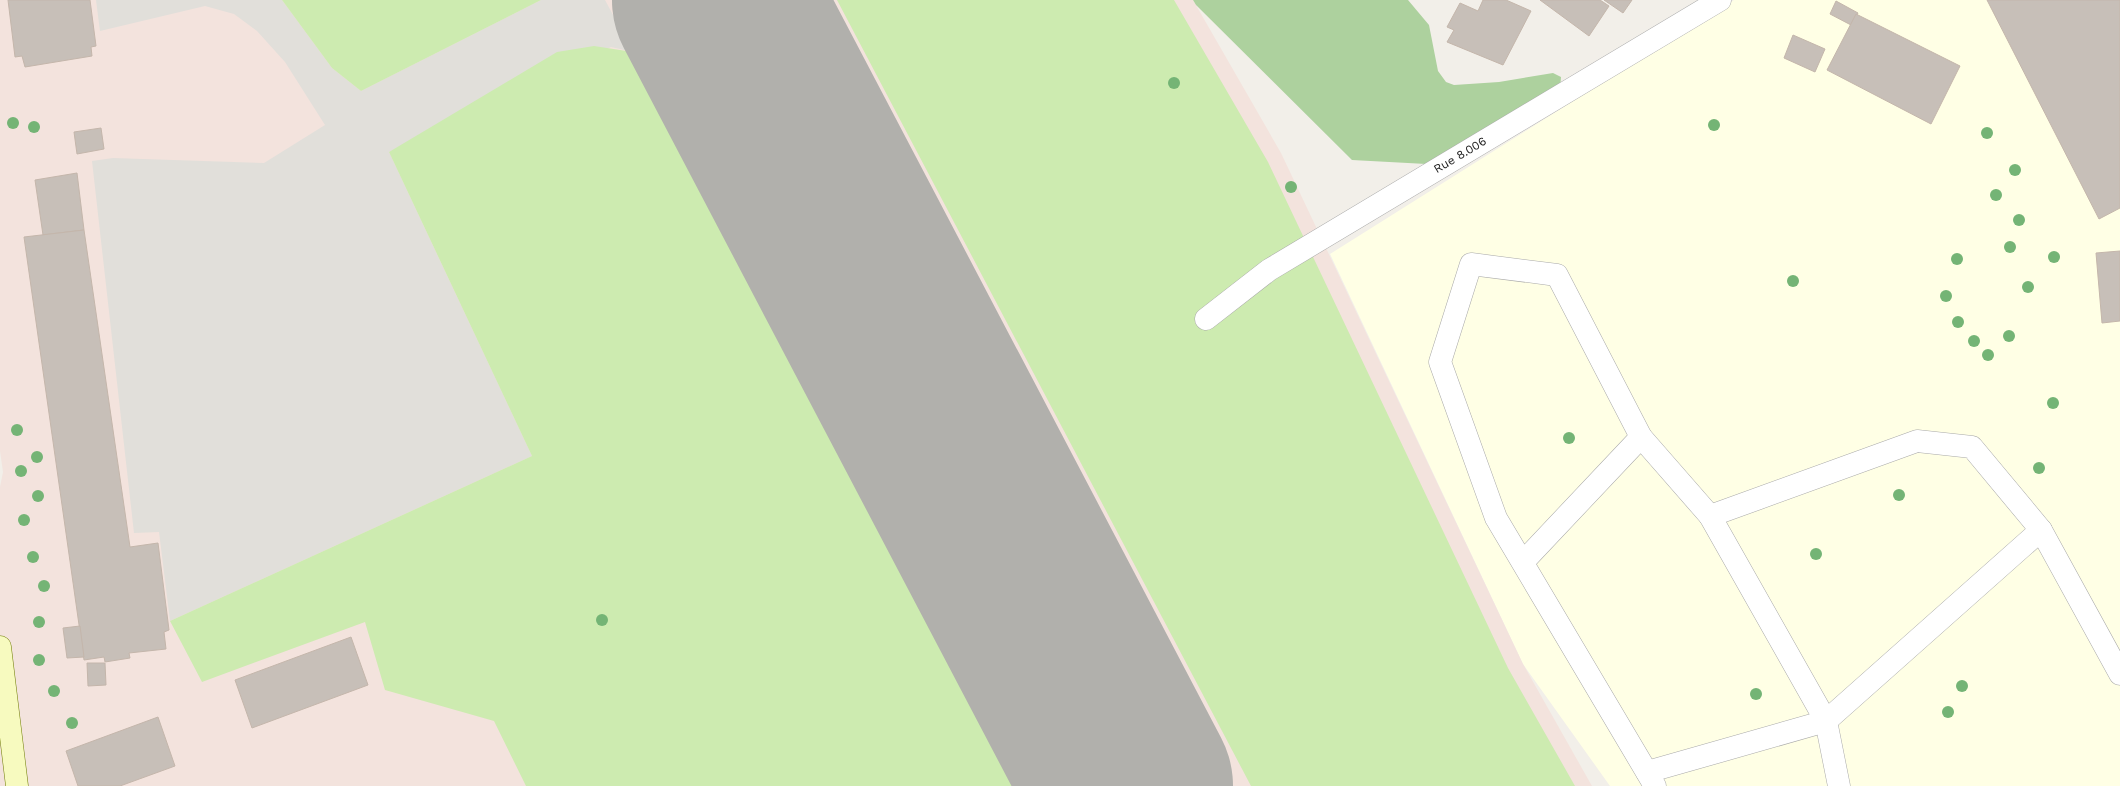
<svg xmlns="http://www.w3.org/2000/svg" width="2120" height="786" font-family="'Work Sans',sans-serif">
<style>
.education{fill:#ffffe5}
.military{fill:#f3e3dd}
.airport{fill:#e1dfda}
.grass{fill:#cdebb0}
.forest{fill:#add19e}
.lines{fill:none;stroke-linecap:round;stroke-linejoin:round}
.runway{stroke:#b1b0ac;stroke-width:208}
.building{fill:#c7bfb8;stroke:#c4b6ab}
.street-casing{stroke:#a9a9a9;stroke-width:23}
.secondary-casing{stroke:#707d05;stroke-width:23}
.street{stroke:#fff;stroke-width:22}
.secondary{stroke:#f7fabf;stroke-width:22}
.tree{fill:#74b475}
.labels{text-anchor:middle;dominant-baseline:central;stroke-width:3.5;stroke-linejoin:round;paint-order:stroke}
.street-label{font-size:12px;fill:#222;stroke:#fff}
</style>
<rect width="100%" height="100%" fill="#f2efe9"/>
<polygon class="education" points="1734,0 2120,0 2120,786 1610,786 1523,664 1330,254"/>
<polygon class="military" points="0,0 1193,0 1281,153 1523,664 1592,786 0,786 0,487 3,472 0,451"/>
<polygon class="airport" points="96,0 282,0 332,68 361,91 541,0 605,0 633,52 611,47 389,152 532,456 170,621 159,532 134,533 92,161 113,158 264,163 325,125 285,62 257,31 234,14 205,6 100,31"/>
<g class="grass">
<polygon points="282,0 541,0 361,91 332,68"/>
<polygon points="837,0 1174,0 1268,162 1508,668 1575,786 1251,786"/>
<polygon points="594,46 633,52 651,72 1027,786 526,786 494,721 385,690 365,622 202,682 170,621 532,456 389,152 557,52"/>
</g>
<polygon class="forest" points="1193,0 1408,0 1429,25 1438,71 1446,82 1454,85 1499,82 1553,73 1561,77 1560,91 1445,165 1352,160 1196,5"/>
<g class="lines">
<polyline class="runway" points="716,0 1129,786"/>
</g>
<g class="building">
<polygon points="8,0 90,0 96,46 91,47 92,56 25,67 22,56 15,57"/>
<polygon points="1483,0 1506,0 1531,11 1503,65 1447,42 1454,30 1447,27 1460,3 1478,11"/>
<polygon points="1540,0 1600,0 1609,6 1589,36"/>
<polygon points="1604,0 1632,0 1623,13"/>
<polygon points="1987,0 2120,0 2120,208 2099,219"/>
<polygon points="1836,1 1858,13 1851,25 1830,14"/>
<polygon points="1856,14 1960,66 1931,124 1827,70"/>
<polygon points="1793,35 1825,49 1815,72 1784,58"/>
<polygon points="101,128 104,149 77,154 74,132"/>
<polygon points="77,173 84,230 43,235 35,180"/>
<polygon points="84,230 130,547 158,543 169,630 164,632 166,649 129,653 130,658 105,662 104,657 84,660 24,237"/>
<polygon points="2120,251 2120,321 2102,323 2096,253"/>
<polygon points="80,626 84,657 67,658 63,628"/>
<polygon points="351,637 368,685 252,728 235,680"/>
<polygon points="87,663 105,663 106,685 88,686"/>
<polygon points="158,717 175,766 120,786 78,786 66,751"/>
</g>
<g class="lines">
<defs>
<g id="street">
<polyline points="1206,319 1269,270 1720,0"/>
<polyline points="1710,516 1826,721 1839,786"/>
<polyline points="1523,562 1641,437"/>
<polyline points="1647,772 1826,721 2041,530"/>
<polyline points="1655,786 1496,518 1440,362 1471,264 1557,275 1641,437 1710,516 1917,441 1972,447 2041,530 2120,674"/>
</g>
<polyline id="secondary" points="0,647 17,786"/>
</defs>
<use href="#street" class="street-casing"/>
<use href="#secondary" class="secondary-casing"/>
<use href="#street" class="street"/>
<use href="#secondary" class="secondary"/>
</g>
<g class="tree">
<circle cx="1174" cy="83" r="6"/>
<circle cx="13" cy="123" r="6"/>
<circle cx="1714" cy="125" r="6"/>
<circle cx="34" cy="127" r="6"/>
<circle cx="1987" cy="133" r="6"/>
<circle cx="2015" cy="170" r="6"/>
<circle cx="1291" cy="187" r="6"/>
<circle cx="1996" cy="195" r="6"/>
<circle cx="2019" cy="220" r="6"/>
<circle cx="2010" cy="247" r="6"/>
<circle cx="2054" cy="257" r="6"/>
<circle cx="1957" cy="259" r="6"/>
<circle cx="1793" cy="281" r="6"/>
<circle cx="2028" cy="287" r="6"/>
<circle cx="1946" cy="296" r="6"/>
<circle cx="1958" cy="322" r="6"/>
<circle cx="2009" cy="336" r="6"/>
<circle cx="1974" cy="341" r="6"/>
<circle cx="1988" cy="355" r="6"/>
<circle cx="2053" cy="403" r="6"/>
<circle cx="17" cy="430" r="6"/>
<circle cx="1569" cy="438" r="6"/>
<circle cx="37" cy="457" r="6"/>
<circle cx="2039" cy="468" r="6"/>
<circle cx="21" cy="471" r="6"/>
<circle cx="1899" cy="495" r="6"/>
<circle cx="38" cy="496" r="6"/>
<circle cx="24" cy="520" r="6"/>
<circle cx="1816" cy="554" r="6"/>
<circle cx="33" cy="557" r="6"/>
<circle cx="44" cy="586" r="6"/>
<circle cx="602" cy="620" r="6"/>
<circle cx="39" cy="622" r="6"/>
<circle cx="39" cy="660" r="6"/>
<circle cx="1962" cy="686" r="6"/>
<circle cx="54" cy="691" r="6"/>
<circle cx="1756" cy="694" r="6"/>
<circle cx="1948" cy="712" r="6"/>
<circle cx="72" cy="723" r="6"/>
</g>
<g class="labels">
<g class="street-label">
<text transform="translate(1460 155) rotate(-31)">Rue 8.006</text>
</g>
</g>
</svg>
